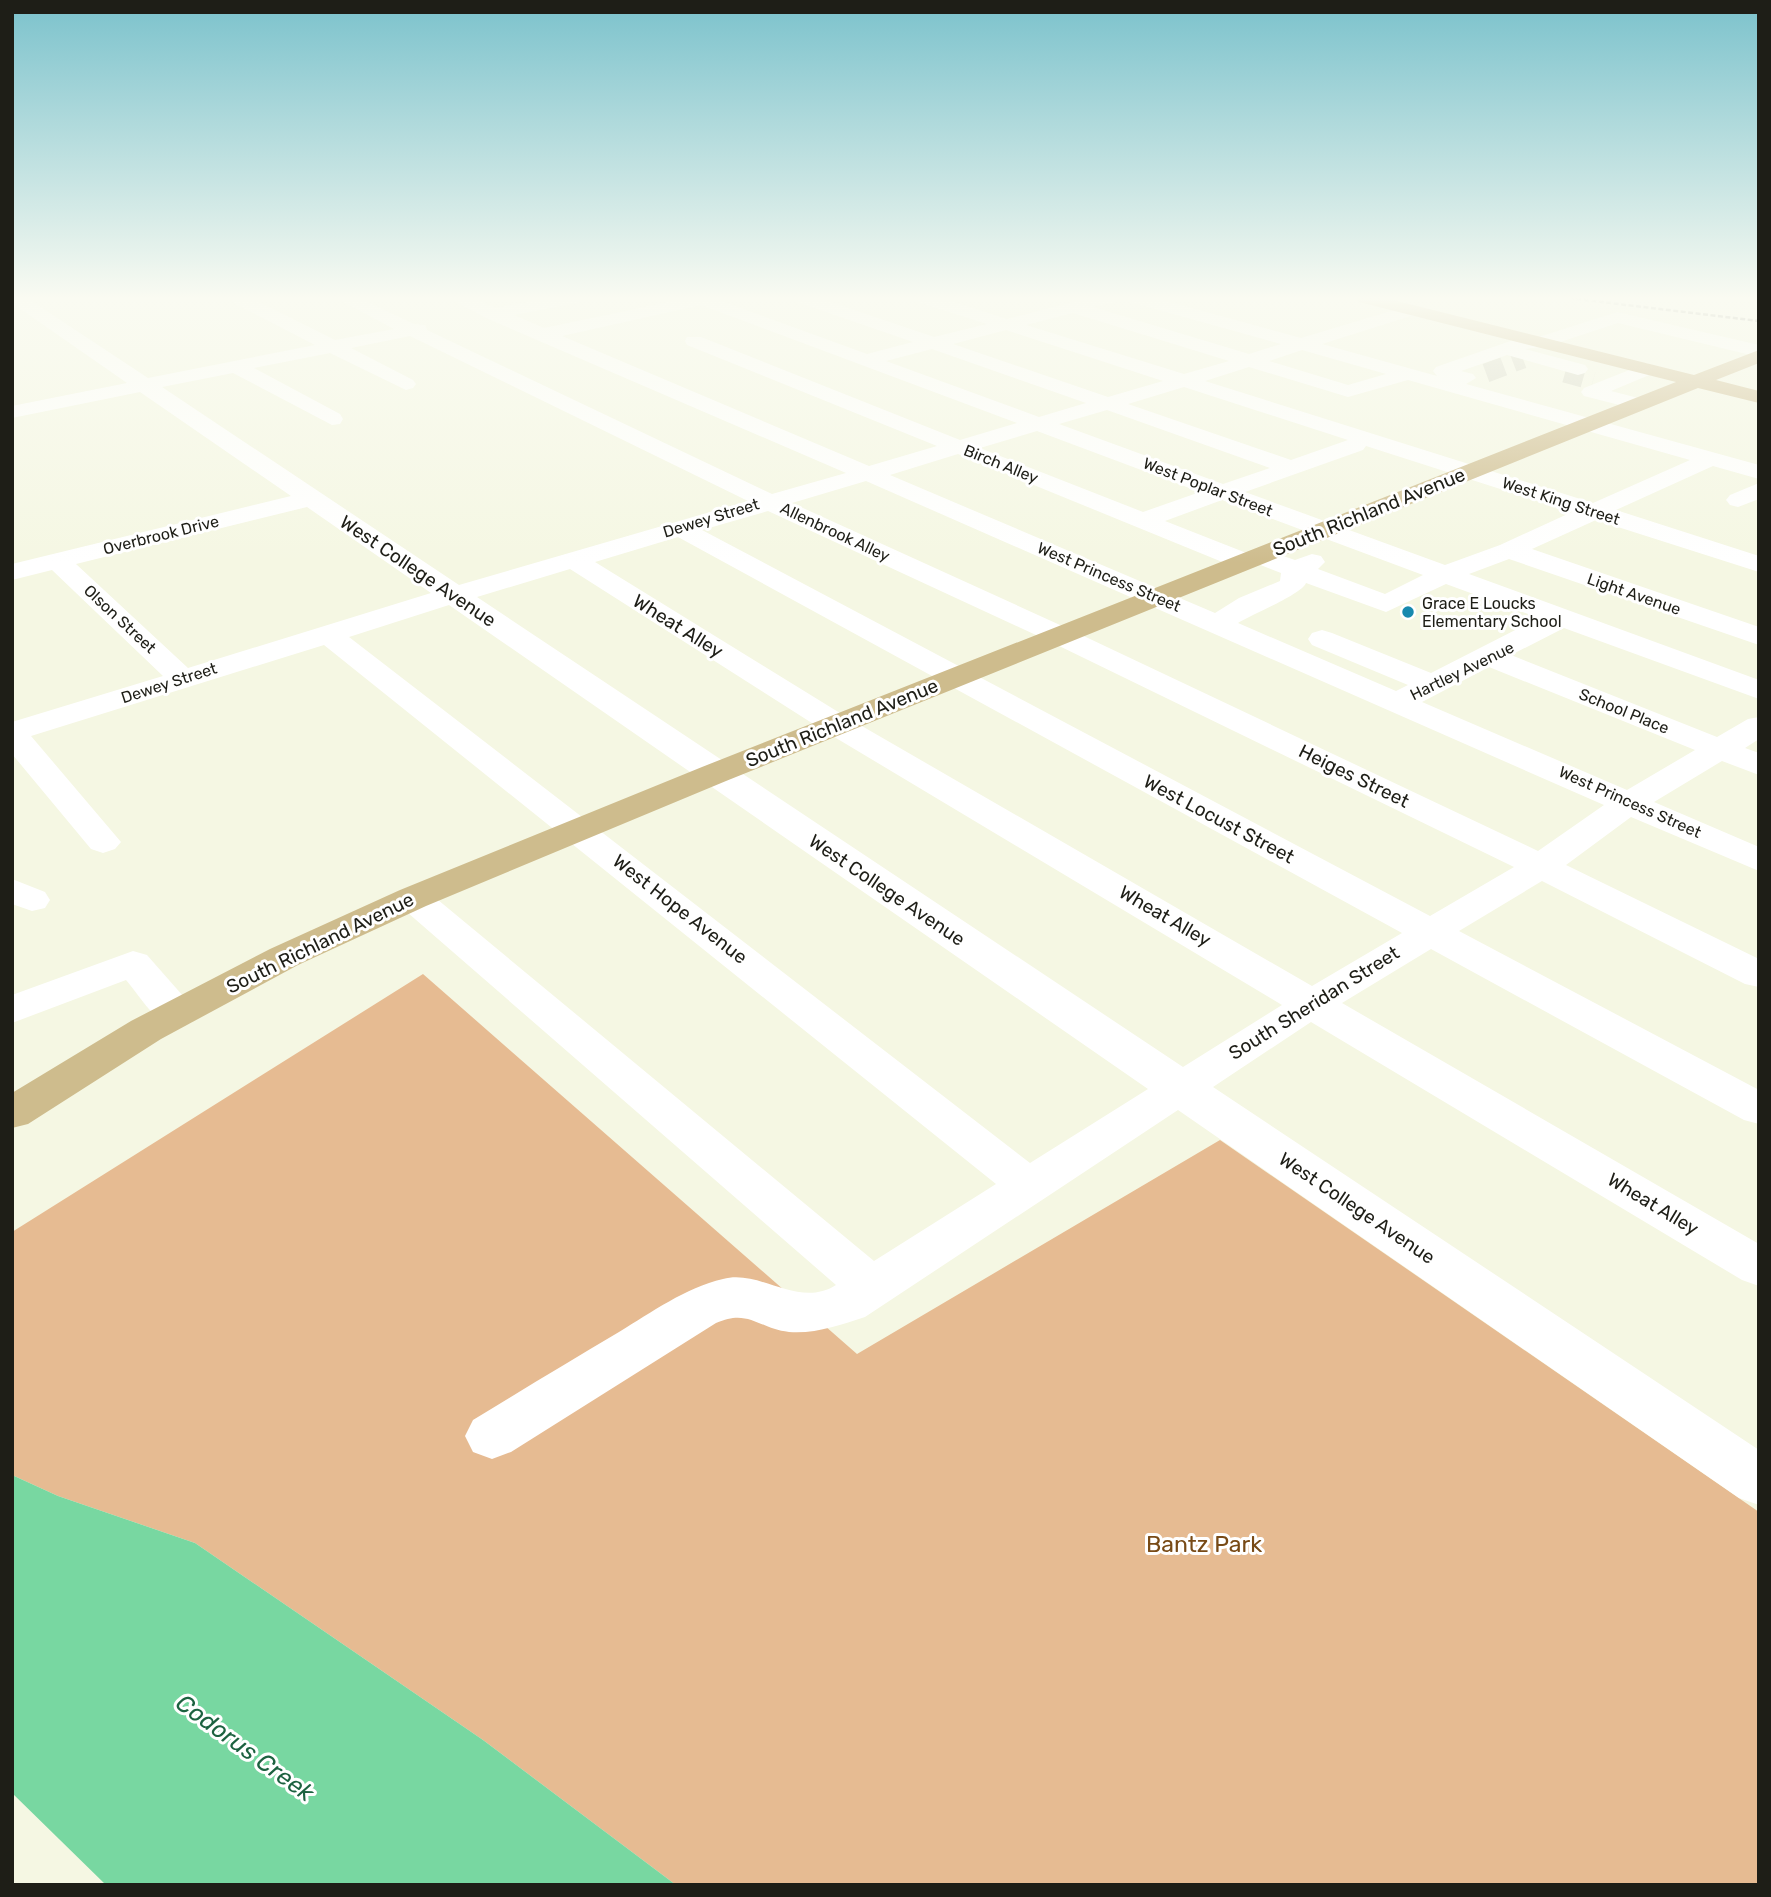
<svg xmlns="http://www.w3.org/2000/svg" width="1771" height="1897" font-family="Rubik,sans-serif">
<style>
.green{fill:#e6bb92}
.water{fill:#78d7a1}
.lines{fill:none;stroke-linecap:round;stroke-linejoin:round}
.minor-tunnel{stroke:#d5d6c4;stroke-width:19;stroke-dasharray:19 10;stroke-linecap:butt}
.minor{fill:#fff;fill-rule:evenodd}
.major{fill:#cebc8d;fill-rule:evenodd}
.rail{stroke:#6e6f63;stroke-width:2.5;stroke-dasharray:5 2.5;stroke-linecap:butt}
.poi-dot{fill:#1789ae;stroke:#fff;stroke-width:2.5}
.labels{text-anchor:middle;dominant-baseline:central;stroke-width:6;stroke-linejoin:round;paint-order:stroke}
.far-street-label{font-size:16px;fill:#1e1e17;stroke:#fff}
.far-poi-label{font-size:16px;fill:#1e1e17;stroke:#fff;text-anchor:start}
.street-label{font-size:19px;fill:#1e1e17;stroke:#fff}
.near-park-label{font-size:23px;fill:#784a16;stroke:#fff}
.near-water-label{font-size:24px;font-style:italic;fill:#1c6240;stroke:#fff}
</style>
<rect width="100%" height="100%" fill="#f5f7e3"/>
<polygon class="green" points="423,974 857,1354 1220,1140 1759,1512 1759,1885 676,1885 483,1740 195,1543 58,1496 12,1475 12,1232"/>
<polygon class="water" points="12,1475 58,1496 195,1543 483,1740 676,1885 106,1885 12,1793"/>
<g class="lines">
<g class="minor-tunnel">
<polyline points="1486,373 1523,359"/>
<polyline points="1565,373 1593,381"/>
</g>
<g class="minor">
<path d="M 12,298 L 27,298 L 148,378 L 315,345 L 232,302 L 229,298 L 251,298 L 335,340 L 394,329 L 336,298 L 359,298 L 414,324 L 425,325 L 427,330 L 772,494 L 846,473 L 486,318 L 449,298 L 472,298 L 496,308 L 549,298 L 585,298 L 576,303 L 514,315 L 544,328 L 688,298 L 713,298 L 867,354 L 913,342 L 797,302 L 794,298 L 819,298 L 934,337 L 987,324 L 918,302 L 915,298 L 941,298 L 1007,319 L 1089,298 L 1118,298 L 1115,302 L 1093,307 L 1249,354 L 1281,344 L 1130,302 L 1127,298 L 1155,298 L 1301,338 L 1411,305 L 1417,306 L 1420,310 L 1417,314 L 1322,344 L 1437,376 L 1433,371 L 1436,367 L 1525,336 L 1539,337 L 1617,312 L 1759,345 L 1759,357 L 1618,323 L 1548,346 L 1525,349 L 1585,365 L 1588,369 L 1585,373 L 1578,375 L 1507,355 L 1461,371 L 1473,374 L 1476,378 L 1466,384 L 1759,465 L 1759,479 L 1713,466 L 1616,510 L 1759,556 L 1759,572 L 1596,520 L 1532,549 L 1759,627 L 1759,645 L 1509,559 L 1469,574 L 1759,680 L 1759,699 L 1564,628 L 1511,655 L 1717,737 L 1748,719 L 1759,717 L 1759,739 L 1745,748 L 1759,753 L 1759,775 L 1722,761 L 1654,802 L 1759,847 L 1759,871 L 1631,817 L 1566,865 L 1759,959 L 1759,987 L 1745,984 L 1542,881 L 1459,931 L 1759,1090 L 1759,1124 L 1744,1120 L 1431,949 L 1342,1003 L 1759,1244 L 1759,1286 L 1742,1280 L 1311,1022 L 1213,1087 L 1759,1450 L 1759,1505 L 1739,1498 L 1178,1110 L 865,1317 C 840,1325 816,1334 789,1332 C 759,1329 749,1308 716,1323 L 511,1452 L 492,1459 L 473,1452 L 465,1436 L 473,1420 C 522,1390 570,1361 619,1332 C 652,1312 685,1288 723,1279 C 761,1269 798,1309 836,1285 L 400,906 L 395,898 L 400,890 L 413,887 L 426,890 L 874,1261 L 996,1184 L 324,645 L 31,736 L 121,842 L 115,849 L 103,853 L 91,849 L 12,754 L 12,722 L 163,676 L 52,570 L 12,580 L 12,564 L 291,496 L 140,392 L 12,418 L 12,406 L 127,383 L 12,303 ZM 701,305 L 1017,423 L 960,440 L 701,337 L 687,337 L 685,341 L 687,345 L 937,446 L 869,466 L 562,336 ZM 1073,313 L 1229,361 L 1184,374 L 1026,325 ZM 1006,330 L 1163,381 L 1108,397 L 953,344 ZM 410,336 L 748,501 L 459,585 L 162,387 L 233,373 L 332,425 L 340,424 L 343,419 L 340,414 L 254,368 L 330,353 L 406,390 L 413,388 L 416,384 L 413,380 L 351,348 ZM 932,349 L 1086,403 L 1039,417 L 886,361 ZM 1302,350 L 1386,374 L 1348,385 L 1269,361 ZM 1249,367 L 1348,397 L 1408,380 L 1690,460 L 1593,503 L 1205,381 ZM 1184,387 L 1348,440 L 1291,460 L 1128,404 ZM 1107,410 L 1270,468 L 1223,484 L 1059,424 ZM 1037,431 L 1200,492 L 1143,512 L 980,448 ZM 1366,446 L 1572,512 L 1500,545 L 1445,565 L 1245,492 L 1363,450 ZM 958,454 L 1237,568 L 1246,570 L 1258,564 L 1281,573 L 1280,581 L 1239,598 L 1215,613 L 890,475 ZM 866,481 L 1604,805 L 1538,851 L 1071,630 L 792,503 ZM 1222,500 L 1423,575 L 1385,594 L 1318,569 L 1325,562 L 1321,556 L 1312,554 L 1295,560 L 1260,548 L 1249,554 L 1165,521 ZM 307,507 L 431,593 L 188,668 L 76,564 ZM 768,511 L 1051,642 L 1514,867 L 1430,916 L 702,530 ZM 678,537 L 1402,933 L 1312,986 L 848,718 L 595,562 ZM 570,569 L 826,732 L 1282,1005 L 1183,1067 L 477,597 ZM 1306,583 L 1386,612 L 1446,584 L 1539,618 L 1431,673 L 1332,633 L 1322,630 L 1312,633 L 1308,639 L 1312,645 L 1408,685 L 1396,691 L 1238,623 C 1253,614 1302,594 1306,583 ZM 449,605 L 1148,1089 L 1030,1163 L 349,637 ZM 1489,667 L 1695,750 L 1627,790 L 1422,702 Z"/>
<polygon points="1647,363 1657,369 1654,373 1611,391 1646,400 1649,404 1646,408 1639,410 1584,396 1581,392 1584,388"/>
<polygon points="1759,483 1759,499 1738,507 1730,505 1726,500 1730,495"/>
<polygon points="12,879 45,892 50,900 45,908 32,911 12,904"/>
<path d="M 133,951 L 147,955 L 191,1005 L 197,1014 L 191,1023 C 157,1032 146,1003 126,980 L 12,1023 L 12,995 Z"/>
</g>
<polygon class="major" points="1356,298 1385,298 1694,375 1759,350 1759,363 1716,380 1759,391 1759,403 1698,388 726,781 426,906 298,965 161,1039 28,1124 12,1128 12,1093 131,1021 270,949 400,890 702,767 1676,382 1359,302"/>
<polyline class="rail" points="1569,298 1759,321"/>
</g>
<linearGradient id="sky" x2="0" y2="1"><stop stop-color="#7bc2cc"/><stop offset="0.53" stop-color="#fafbf2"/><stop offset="1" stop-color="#fafbf2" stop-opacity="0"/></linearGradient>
<rect width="1771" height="563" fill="url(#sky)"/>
<circle class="poi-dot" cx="1408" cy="612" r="7"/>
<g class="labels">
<g class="far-street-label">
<text transform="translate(1001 464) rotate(22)">Birch Alley</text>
<text transform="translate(1208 487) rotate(21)">West Poplar Street</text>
<text transform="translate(1561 501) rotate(18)">West King Street</text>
<text transform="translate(711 518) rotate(-17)">Dewey Street</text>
<text transform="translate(835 532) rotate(25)">Allenbrook Alley</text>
<text transform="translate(161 535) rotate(-14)">Overbrook Drive</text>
<text transform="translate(1109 577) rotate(23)">West Princess Street</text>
<text transform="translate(1634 594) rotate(19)">Light Avenue</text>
<text transform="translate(120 619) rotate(43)">Olson Street</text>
<text transform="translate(1462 671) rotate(-26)">Hartley Avenue</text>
<text transform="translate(169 683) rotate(-18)">Dewey Street</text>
<text transform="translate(1624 711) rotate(22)">School Place</text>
<text transform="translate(1630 802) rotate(24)">West Princess Street</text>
</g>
<g class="far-poi-label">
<text x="1422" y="603">Grace E Loucks<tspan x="1422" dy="18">Elementary School</tspan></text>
</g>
<g class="street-label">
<text transform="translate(1369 512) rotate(-22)">South Richland Avenue</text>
<text transform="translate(418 571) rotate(34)">West College Avenue</text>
<text transform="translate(678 626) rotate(32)">Wheat Alley</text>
<text transform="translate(842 723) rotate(-22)">South Richland Avenue</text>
<text transform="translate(1354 776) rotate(26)">Heiges Street</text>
<text transform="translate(1219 819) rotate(28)">West Locust Street</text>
<text transform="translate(887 890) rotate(34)">West College Avenue</text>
<text transform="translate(680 909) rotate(38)">West Hope Avenue</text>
<text transform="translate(1165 916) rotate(30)">Wheat Alley</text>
<text transform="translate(320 943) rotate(-26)">South Richland Avenue</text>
<text transform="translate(1314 1003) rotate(-32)">South Sheridan Street</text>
<text transform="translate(1653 1204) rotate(31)">Wheat Alley</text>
<text transform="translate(1357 1208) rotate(34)">West College Avenue</text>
</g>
<g class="near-park-label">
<text x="1204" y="1544">Bantz Park</text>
</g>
<g class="near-water-label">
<text transform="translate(245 1748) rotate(36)">Codorus Creek</text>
</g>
</g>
<rect width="1771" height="1897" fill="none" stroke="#1e1e17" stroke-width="28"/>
</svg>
